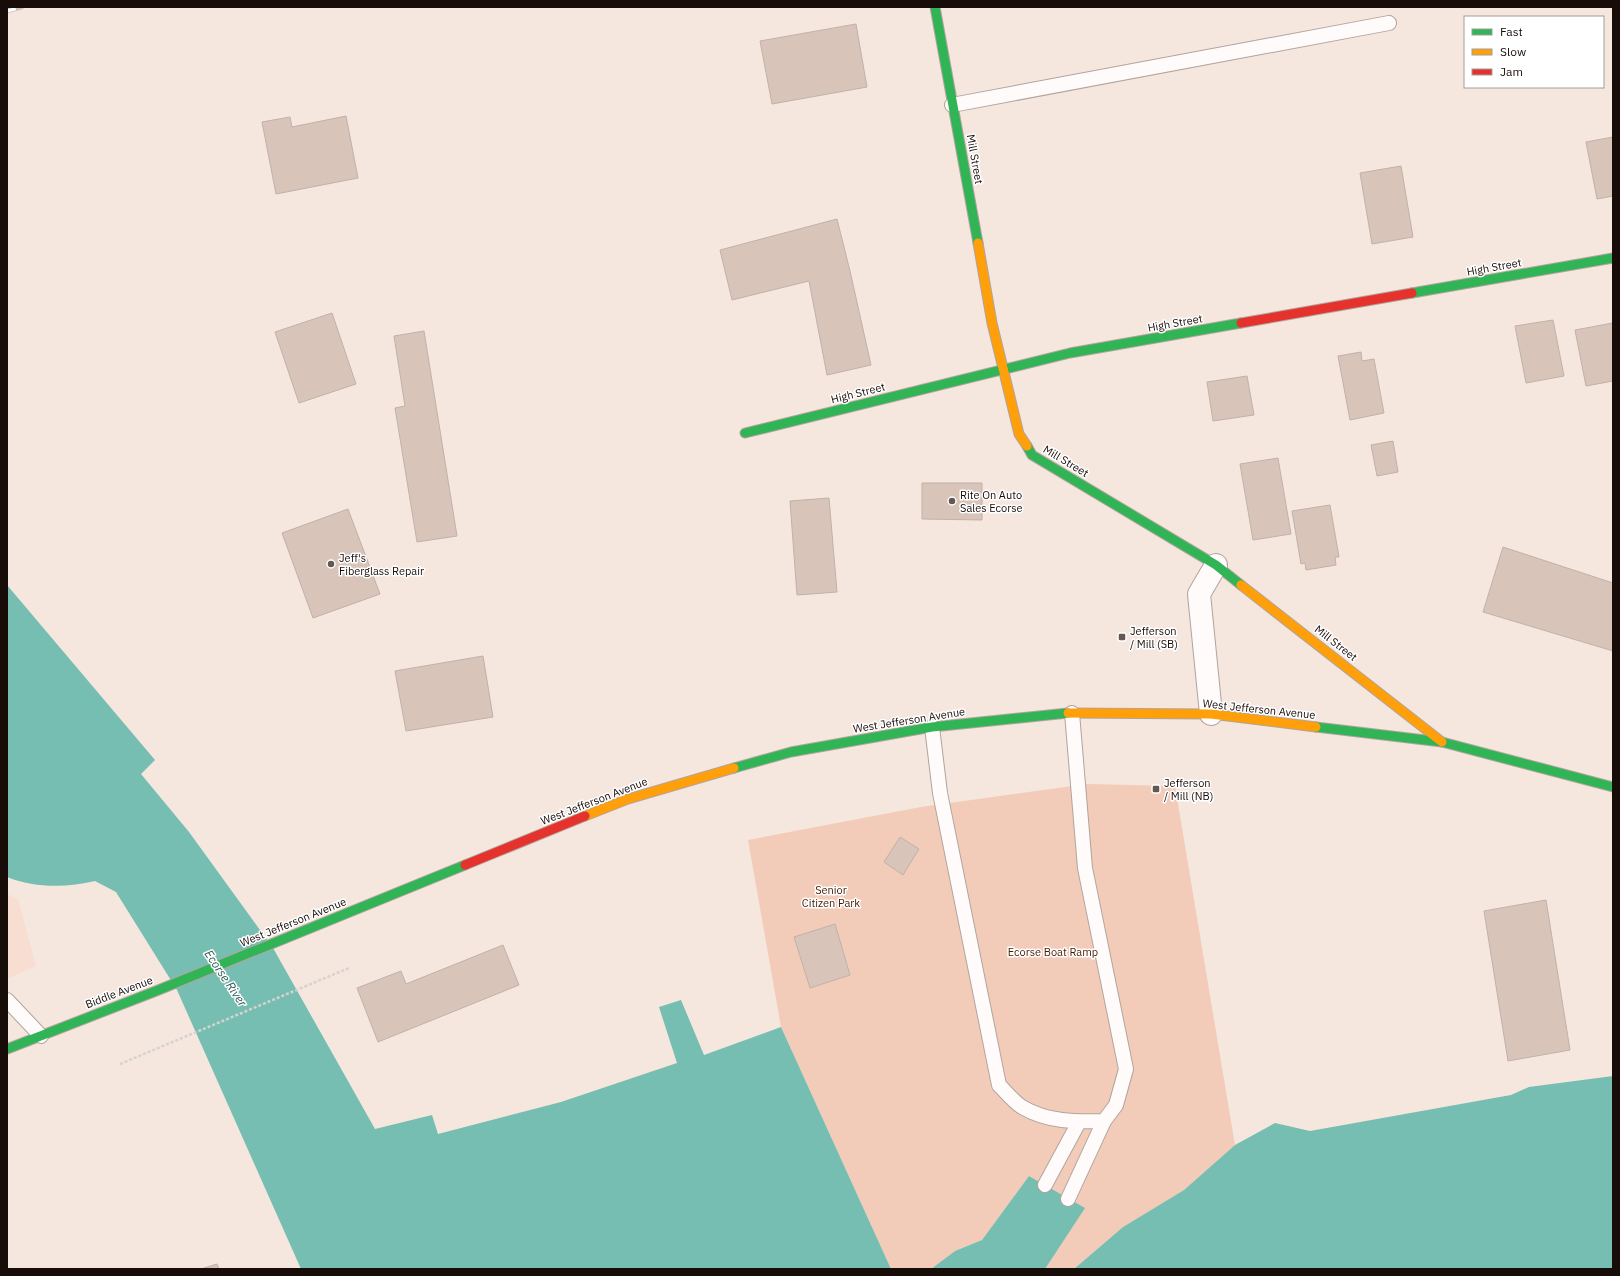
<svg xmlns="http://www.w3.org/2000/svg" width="1620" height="1276" font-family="'IBM Plex Sans',sans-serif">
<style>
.built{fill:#f8ded1}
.green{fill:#f2ccb9}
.water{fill:#76bdb2}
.building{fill:#d8c4b9;stroke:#bfb2ab}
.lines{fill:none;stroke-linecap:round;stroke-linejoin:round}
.lane-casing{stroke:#b1a49e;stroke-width:16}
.street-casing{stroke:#b1a49e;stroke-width:24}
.fast-casing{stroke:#b1a49e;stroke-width:11}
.slow-casing{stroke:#b1a49e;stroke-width:11}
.jam-casing{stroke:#b1a49e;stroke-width:11}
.path{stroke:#d6d2d0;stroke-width:2.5;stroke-dasharray:3 2;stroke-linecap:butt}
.lane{stroke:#fefbfa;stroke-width:14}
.street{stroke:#fefbfa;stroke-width:22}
.fast{stroke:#30b455;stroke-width:9}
.slow{stroke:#ff9f0a;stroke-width:9}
.jam{stroke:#e5322d;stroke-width:9}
.rail-casing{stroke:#c4c0be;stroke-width:4.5}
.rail{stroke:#fff;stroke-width:3;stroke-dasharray:9;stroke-linecap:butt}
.poi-dot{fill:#655852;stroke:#fff;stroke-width:1.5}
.labels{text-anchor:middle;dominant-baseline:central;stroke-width:3;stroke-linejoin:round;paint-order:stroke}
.street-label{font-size:11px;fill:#170c07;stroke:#fff}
.poi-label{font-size:11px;fill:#170c07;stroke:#fff;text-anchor:start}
.park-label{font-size:11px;fill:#461a00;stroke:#fff}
.water-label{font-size:12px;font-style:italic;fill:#2b5953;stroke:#fff}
</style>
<rect width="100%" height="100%" fill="#f5e6de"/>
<polygon class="built" points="7,894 18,899 36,966 7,979"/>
<polygon class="green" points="1087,784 1175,786 1235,1145 1184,1190 1123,1227 1074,1269 1045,1269 1084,1208 1029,1176 982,1240 955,1251 931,1269 891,1269 781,1027 748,840 921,807"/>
<g class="water">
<path d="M 7,585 L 155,760 L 141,774 L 189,832 L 273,948 L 375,1129 L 432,1115 L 438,1134 L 561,1102 L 677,1063 L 659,1007 L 681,1000 L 704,1055 L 781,1027 L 891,1269 L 301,1269 L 177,990 L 116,892 L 95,881 C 66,888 35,888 7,877 Z"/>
<polygon points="1613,1076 1613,1269 1074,1269 1123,1227 1184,1190 1235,1145 1275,1123 1310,1131 1511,1095 1529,1087"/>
<polygon points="1029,1176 1085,1208 1045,1269 931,1269 955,1251 982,1240"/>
</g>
<g class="building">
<polygon points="856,24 867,87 772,104 760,41"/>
<polygon points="346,116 358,178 276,194 262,122 290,117 292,127"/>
<polygon points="1613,137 1613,196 1597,199 1586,142"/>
<polygon points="1401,166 1413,237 1372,244 1360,173"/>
<polygon points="837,219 850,271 871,365 827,375 809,281 732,300 720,250"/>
<polygon points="332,313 356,384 299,403 275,332"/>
<polygon points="1553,320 1564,376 1526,383 1515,326"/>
<polygon points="1613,323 1613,381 1586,386 1575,330"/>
<polygon points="424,331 457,536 417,542 395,408 405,406 394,336"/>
<polygon points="1361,352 1362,361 1374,359 1384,413 1350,420 1338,356"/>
<polygon points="1247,376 1254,415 1213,421 1207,382"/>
<polygon points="1393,441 1398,472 1377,476 1371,445"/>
<polygon points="1278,458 1291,534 1253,540 1240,464"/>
<polygon points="922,483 982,483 982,520 922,519"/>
<polygon points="829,498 837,592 797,595 790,501"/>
<polygon points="1330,505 1339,557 1335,557 1336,565 1306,570 1305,563 1301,564 1292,511"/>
<polygon points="348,509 380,594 313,618 282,533"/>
<polygon points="1503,547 1613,583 1613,651 1483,612"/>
<polygon points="483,656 493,717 406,731 395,671"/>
<polygon points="900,837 919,849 903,875 884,862"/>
<polygon points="1546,900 1570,1050 1508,1061 1484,911"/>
<polygon points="835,924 850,975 810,988 794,937"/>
<polygon points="503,945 519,985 378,1042 357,988 401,971 406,984"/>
<polygon points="217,1264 219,1269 201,1269"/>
</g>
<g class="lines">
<defs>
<g id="lane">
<polyline points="952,105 1389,23"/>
<path d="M 932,727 L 940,793 L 999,1085 C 1006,1092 1013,1101 1022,1107 C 1047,1122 1076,1122 1104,1121 L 1116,1105 L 1126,1069 L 1085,868 L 1072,713"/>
<polyline points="7,1000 41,1036"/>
<polyline points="1045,1185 1079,1122"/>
<polyline points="1068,1199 1104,1121"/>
</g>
<polyline id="street" points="1211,714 1199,594 1216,565"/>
<g id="fast">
<polyline points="935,7 978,243"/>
<polyline points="1412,293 1613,258"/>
<polyline points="745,433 1070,353 1241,323"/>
<polyline points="1027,446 1032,455 1216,565 1241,585"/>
<polyline points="1316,727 1442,742 1613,787"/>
<polyline points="734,768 791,752 932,727 1068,713"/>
<polyline points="7,1049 156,991 465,865"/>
</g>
<g id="slow">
<polyline points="978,243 992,323 1019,434 1027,446"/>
<polyline points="1241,585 1442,742"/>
<polyline points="1068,713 1211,714 1316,727"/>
<polyline points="585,816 628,799 734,768"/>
</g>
<g id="jam">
<polyline points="1241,323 1412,293"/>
<polyline points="465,865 585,816"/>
</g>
</defs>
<use href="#lane" class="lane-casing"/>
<use href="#street" class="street-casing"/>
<use href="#fast" class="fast-casing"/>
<use href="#slow" class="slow-casing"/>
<use href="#jam" class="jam-casing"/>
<polyline class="path" points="120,1064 349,968"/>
<use href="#lane" class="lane"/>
<use href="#street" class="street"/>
<use href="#fast" class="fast"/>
<use href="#slow" class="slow"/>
<use href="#jam" class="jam"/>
<defs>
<polyline id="rail" points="7,11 22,7"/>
</defs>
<use href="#rail" class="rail-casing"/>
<use href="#rail" class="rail"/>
</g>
<g class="poi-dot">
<circle cx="952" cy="501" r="4"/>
<circle cx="331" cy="564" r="4"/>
<rect x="1118" y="633" width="8" height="8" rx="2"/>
<rect x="1152" y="785" width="8" height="8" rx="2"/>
</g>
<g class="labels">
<g class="street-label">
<text transform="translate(975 159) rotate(80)">Mill Street</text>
<text transform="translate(1494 267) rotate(-10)">High Street</text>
<text transform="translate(1175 323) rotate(-10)">High Street</text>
<text transform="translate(858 393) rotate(-14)">High Street</text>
<text transform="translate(1066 461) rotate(31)">Mill Street</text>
<text transform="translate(1336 643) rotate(38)">Mill Street</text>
<text transform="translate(1259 709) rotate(6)">West Jefferson Avenue</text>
<text transform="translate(909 720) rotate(-9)">West Jefferson Avenue</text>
<text transform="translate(594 801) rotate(-21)">West Jefferson Avenue</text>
<text transform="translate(293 922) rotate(-22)">West Jefferson Avenue</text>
<text transform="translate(119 992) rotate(-21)">Biddle Avenue</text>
</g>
<g class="poi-label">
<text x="960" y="495">Rite On Auto<tspan x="960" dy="13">Sales Ecorse</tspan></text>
<text x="339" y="558">Jeff's<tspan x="339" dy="13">Fiberglass Repair</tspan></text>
<text x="1130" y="631">Jefferson<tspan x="1130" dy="13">/ Mill (SB)</tspan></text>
<text x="1164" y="783">Jefferson<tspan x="1164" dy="13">/ Mill (NB)</tspan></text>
</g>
<g class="park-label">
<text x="831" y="890">Senior<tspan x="831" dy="13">Citizen Park</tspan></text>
<text x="1053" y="952">Ecorse Boat Ramp</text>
</g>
<g class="water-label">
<text transform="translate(226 978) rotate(56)">Ecorse River</text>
</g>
</g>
<rect width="1620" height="1276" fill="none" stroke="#170c07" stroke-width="16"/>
<rect x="1464" y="16" width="140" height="72" fill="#ffffff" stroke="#a29e9c"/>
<rect x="1472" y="29" width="20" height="6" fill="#30b455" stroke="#a29e9c"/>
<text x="1500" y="36" font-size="12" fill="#170c07">Fast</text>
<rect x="1472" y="49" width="20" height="6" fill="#ff9f0a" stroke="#a29e9c"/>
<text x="1500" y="56" font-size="12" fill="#170c07">Slow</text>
<rect x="1472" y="69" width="20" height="6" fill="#e5322d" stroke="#a29e9c"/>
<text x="1500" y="76" font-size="12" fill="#170c07">Jam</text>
</svg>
